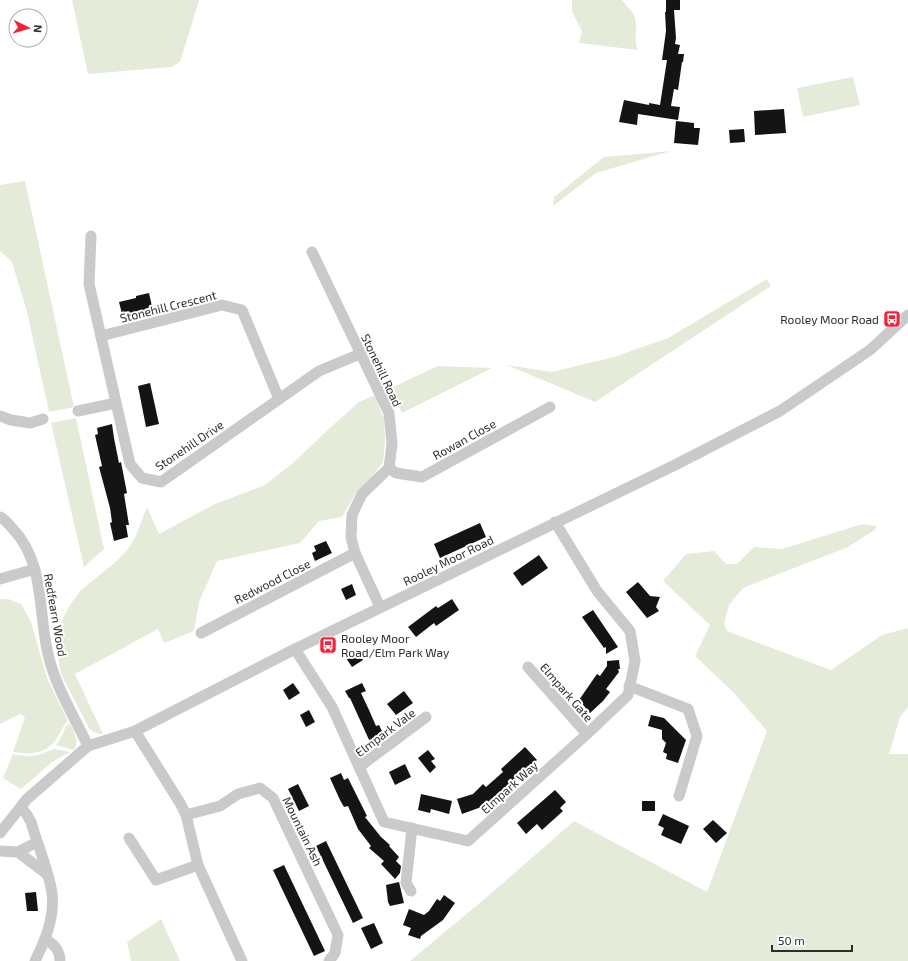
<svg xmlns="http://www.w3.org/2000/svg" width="908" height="961" font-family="'Exo 2',sans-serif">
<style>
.green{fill:#e4ecd9}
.building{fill:#141414}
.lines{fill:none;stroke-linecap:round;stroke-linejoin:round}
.street{stroke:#cacaca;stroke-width:11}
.labels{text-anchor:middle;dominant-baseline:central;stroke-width:4;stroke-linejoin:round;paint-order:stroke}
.street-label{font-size:12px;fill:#2d2d2d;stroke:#fff}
.poi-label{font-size:12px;fill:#2d2d2d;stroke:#fff;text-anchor:end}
</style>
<rect width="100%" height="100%" fill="#fff"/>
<g class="green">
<polygon points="72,0 199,0 180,62 172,67 88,74"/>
<path d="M 572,0 L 622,0 C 626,6 633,11 635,18 C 638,29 633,39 638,50 L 579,43 L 582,31 L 572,12 Z"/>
<polygon points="853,77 860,105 803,117 797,88"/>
<polygon points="671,151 596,173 553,206 554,197 604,157"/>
<polygon points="25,181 74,407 49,412 27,312 12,262 0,251 0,185"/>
<polygon points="767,279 771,286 595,402 507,365 552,372 614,357 668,338"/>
<polygon points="438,366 492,368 402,413 391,388"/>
<path d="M 375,395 L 384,419 L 385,442 L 383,462 L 372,477 L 357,491 L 342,517 L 319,521 L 300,543 L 217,561 L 199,602 L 194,631 L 164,643 L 158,629 L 75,674 L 103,734 C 97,734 94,732 89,728 L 61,674 L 54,635 L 70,605 L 81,590 L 117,561 L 128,549 L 135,538 L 147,507 L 159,534 L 215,504 L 265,485 L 293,463 L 332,426 L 359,402 Z"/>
<polygon points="76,418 104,549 84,567 51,423"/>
<polygon points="862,524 876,526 876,529 848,547 743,588 729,605 724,624 727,631 831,670 882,635 908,628 908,707 900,717 889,754 908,754 908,961 410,961 494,891 574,821 707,892 767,731 733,692 695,656 710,625 663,581 686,554 714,551 726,564 737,564 754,547 782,549"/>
<path d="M 0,599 L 8,599 L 21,604 L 31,622 L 47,678 L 68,721 C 63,725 62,730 58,736 C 49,754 31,755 13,752 L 25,717 L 20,714 L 0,724 Z"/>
<path d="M 70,723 C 74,732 80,741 74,750 L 56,745 L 62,736 L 66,726 Z"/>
<path d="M 54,749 L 70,752 L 52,762 L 21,789 L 3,778 L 13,754 C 33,758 36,756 54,749 Z"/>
<polygon points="161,919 180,961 131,961 127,942"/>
</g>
<g class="building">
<polygon points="666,0 680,0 680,10 674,10 676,38 675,44 680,45 678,54 684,54 683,62 682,62 678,90 674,89 671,106 680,107 678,120 638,114 637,125 619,122 624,100 649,105 649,103 660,105 667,60 662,60 666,31 665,12 666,12"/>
<polygon points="784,109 786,133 755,135 754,111"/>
<polygon points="676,121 694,123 694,128 700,128 698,145 674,143"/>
<polygon points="744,129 745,142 730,143 729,130"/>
<polygon points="149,293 153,311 123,318 119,302 136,298 136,296"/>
<polygon points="150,383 159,424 146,427 138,386"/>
<polygon points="112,424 114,438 119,463 121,462 127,493 124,494 129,525 126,525 128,537 114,541 110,523 112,522 110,508 99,467 102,466 95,435 98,434 97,428"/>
<polygon points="480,523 486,537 440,558 434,544"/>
<polygon points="326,541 332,553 315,561 312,553 316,551 314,546"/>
<polygon points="539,555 548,568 522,586 513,573"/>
<polygon points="638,582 650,596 660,597 656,607 659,611 647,618 626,592"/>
<polygon points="352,584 356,595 346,600 341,589"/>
<polygon points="452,599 459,610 436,626 434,623 416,637 408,627 436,606 438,608"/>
<polygon points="593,610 618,647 606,654 606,647 604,648 582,617"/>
<polygon points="356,651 363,660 352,667 346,658"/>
<polygon points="619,660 620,669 618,669 619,672 606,689 610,692 603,701 590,713 579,700 597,674 600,676 607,666 607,661"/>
<polygon points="293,683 300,693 289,700 283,690"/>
<polygon points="362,683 366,691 361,693 369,710 376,726 379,725 384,735 370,742 350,698 349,698 345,691"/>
<polygon points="404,691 413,703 396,715 387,704"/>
<polygon points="309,710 315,722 306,727 300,715"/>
<polygon points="651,715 664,718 686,740 678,763 666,759 667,754 663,752 666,743 662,739 662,730 648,726"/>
<polygon points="525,747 537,760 484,806 462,814 457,799 473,794 483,784 486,787 503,772 501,769"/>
<polygon points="428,750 435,759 431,761 436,767 430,773 418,758"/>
<polygon points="405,764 411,777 395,785 389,772"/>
<polygon points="341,773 344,780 348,778 367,816 365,817 381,837 390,845 389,846 399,857 396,861 401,866 400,873 395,879 381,864 384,861 369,848 371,846 358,829 348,806 344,807 340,800 330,778"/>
<polygon points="298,784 309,806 299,811 288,789"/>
<polygon points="555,790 566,802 560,808 563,811 542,830 537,824 526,834 517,823"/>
<polygon points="421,794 452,801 449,814 431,809 430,813 418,810"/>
<rect x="642" y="801" width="13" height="10"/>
<polygon points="663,814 689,826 681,844 661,835 664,828 658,825"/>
<polygon points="713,820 727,833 716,843 703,829"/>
<polygon points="326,841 363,918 353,923 316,846"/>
<polygon points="284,865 325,951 314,956 273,870"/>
<polygon points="399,882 404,903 390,906 388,902 386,885"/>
<polygon points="36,892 38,911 27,911 25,893"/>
<polygon points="444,895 455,903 443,920 421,936 420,939 408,935 411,928 403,925 409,909 424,915 429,911 437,899 440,901"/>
<polygon points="374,923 383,943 371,949 361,928"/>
</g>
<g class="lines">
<g class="street">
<polyline points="91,236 89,284 130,464 142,478 161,482 319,371 360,354"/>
<polyline points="312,252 389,413 392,444 389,468 362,494 352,515 351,537 355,553 380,607"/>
<polyline points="101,336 222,305 242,310 279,399"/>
<polyline points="78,411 116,403"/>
<polyline points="0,416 11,420 30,423 43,419"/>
<polyline points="389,468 396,473 422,477 550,407"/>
<path d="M 0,517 C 6,520 9,525 13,529 C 45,563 38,612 48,654 C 55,686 74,716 88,746"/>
<polyline points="0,579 35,569"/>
<polyline points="201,633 355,553"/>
<polyline points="295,649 332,707 384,822 468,841 587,734 628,695 635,661 630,631 597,591 555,522"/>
<polyline points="528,667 587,734"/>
<polyline points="629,686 688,709 697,736 679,796"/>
<polyline points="135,731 180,803 186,815 198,865 242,961"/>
<polyline points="359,767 426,717"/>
<path d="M 21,807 L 27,815 L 31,822 C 37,844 49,871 52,893 C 55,917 45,941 35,961"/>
<polyline points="186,815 220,806 238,794 260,788 273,798 338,935 335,953 329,961"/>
<polyline points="0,833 27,799 88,746 135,731 295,649 675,465 780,411 870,350 908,315"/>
<polyline points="129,838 156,880 198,865"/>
<polyline points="0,851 18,852 37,842"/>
<polyline points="18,852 47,874"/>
<polyline points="411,891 406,883 412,828"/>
<path d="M 45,939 C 54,944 60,950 60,961"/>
</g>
</g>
<defs>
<symbol id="bus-square" viewBox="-11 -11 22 22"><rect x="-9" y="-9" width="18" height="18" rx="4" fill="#f0233a" stroke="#fff"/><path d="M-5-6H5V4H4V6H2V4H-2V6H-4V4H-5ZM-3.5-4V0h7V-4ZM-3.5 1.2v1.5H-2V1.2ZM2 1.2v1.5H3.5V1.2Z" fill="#fff"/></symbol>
</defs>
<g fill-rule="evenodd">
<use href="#bus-square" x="882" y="309" width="20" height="20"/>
<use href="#bus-square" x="318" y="635" width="20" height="20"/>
</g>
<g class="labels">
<g class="street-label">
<text transform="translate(168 306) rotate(-14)">Stonehill Crescent</text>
<text transform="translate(382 370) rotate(65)">Stonehill Road</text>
<text transform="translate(464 439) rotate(-29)">Rowan Close</text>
<text transform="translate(189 445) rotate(-34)">Stonehill Drive</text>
<text transform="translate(448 560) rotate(-26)">Rooley Moor Road</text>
<text transform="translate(272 581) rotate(-27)">Redwood Close</text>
<text transform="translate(56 615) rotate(80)">Redfearn Wood</text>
<text transform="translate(567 692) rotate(49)">Elmpark Gate</text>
<text transform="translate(385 732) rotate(-37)">Elmpark Vale</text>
<text transform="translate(509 787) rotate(-42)">Elmpark Way</text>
<text transform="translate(303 831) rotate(64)">Mountain Ash</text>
</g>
<g class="poi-label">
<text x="879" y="319">Rooley Moor Road</text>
<text x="341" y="638" text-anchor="start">Rooley Moor<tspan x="341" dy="14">Road/Elm Park Way</tspan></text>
</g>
</g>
<g transform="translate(28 28) rotate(95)"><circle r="19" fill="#ffffff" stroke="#ababab"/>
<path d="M0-3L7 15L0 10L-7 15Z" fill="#f0233a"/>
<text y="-6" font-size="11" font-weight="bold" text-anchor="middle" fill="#2d2d2d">N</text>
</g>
<path d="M772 945v6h80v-6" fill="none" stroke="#2d2d2d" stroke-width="2"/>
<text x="778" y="945" font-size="12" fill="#2d2d2d" stroke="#ffffff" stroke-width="3" paint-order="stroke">50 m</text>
</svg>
